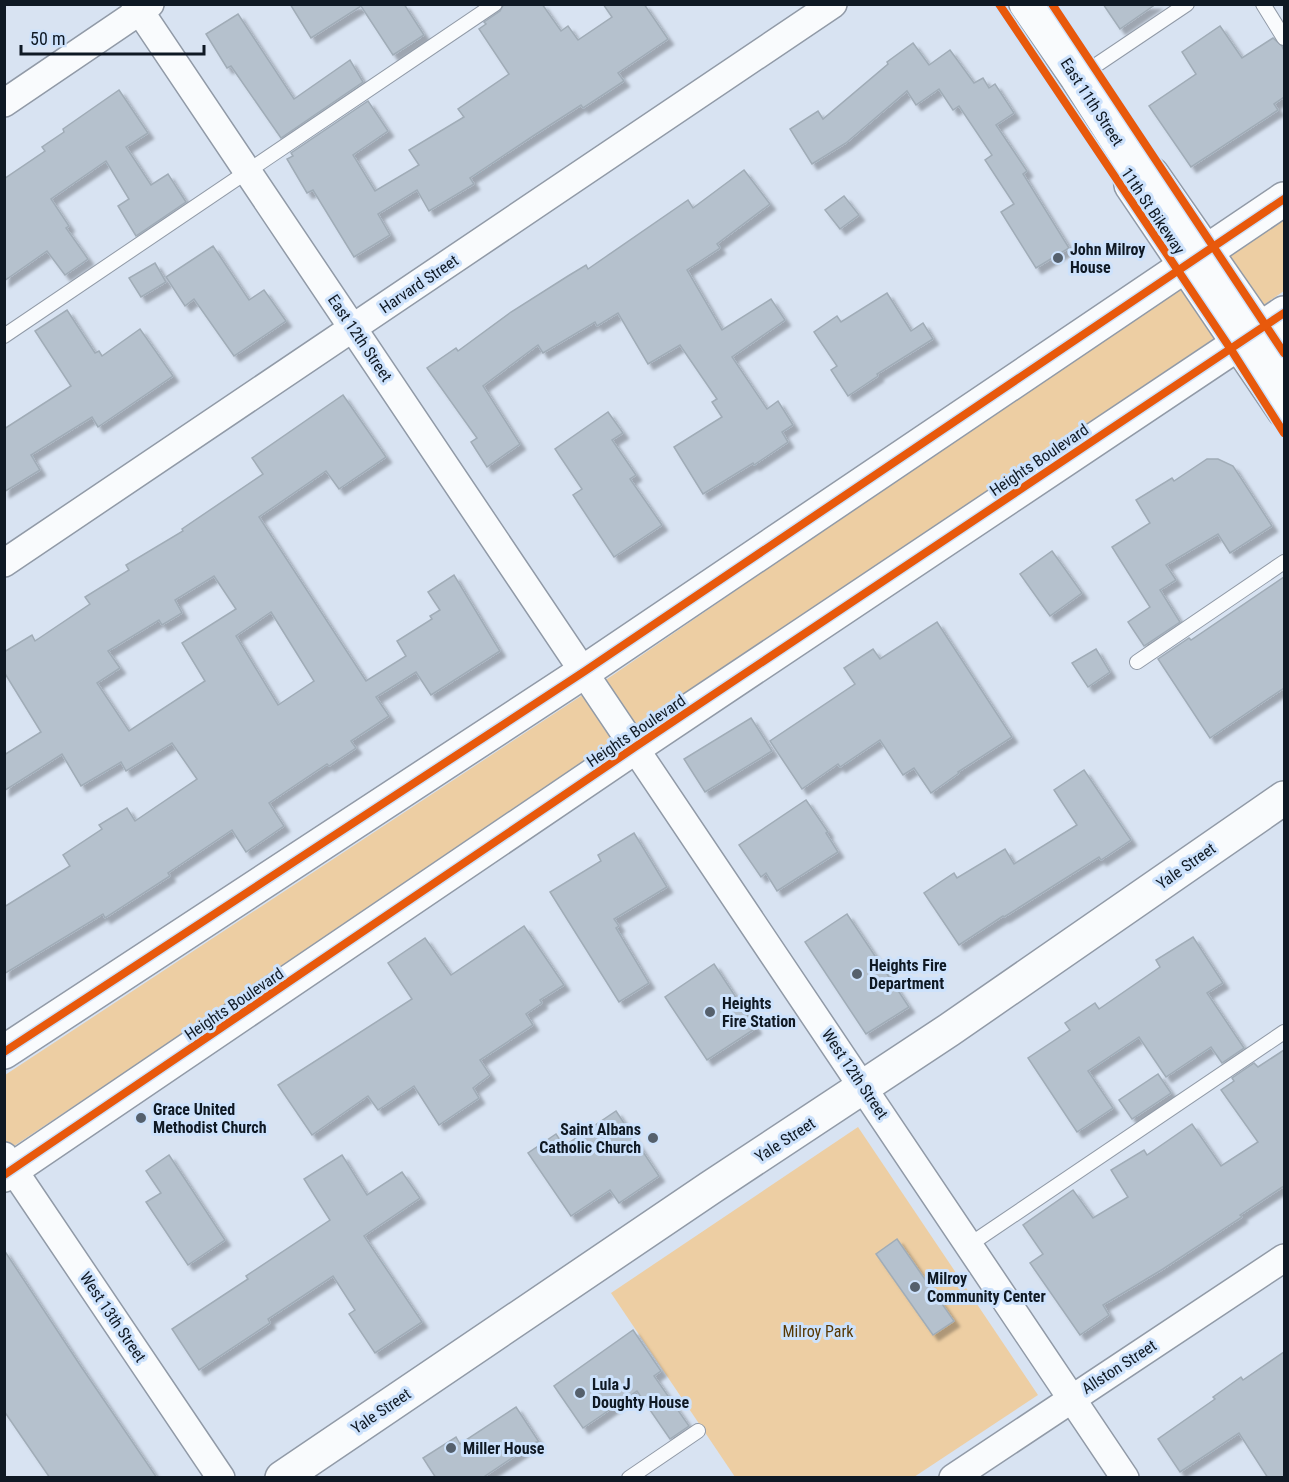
<svg xmlns="http://www.w3.org/2000/svg" width="1289" height="1482" font-family="'Roboto Condensed',sans-serif">
<style>
.green{fill:#edcea3}
.building{fill:#b5c1cd;stroke:#a0acb7;stroke-width:1.5;fill-rule:evenodd;filter:url(#shadow)}
.lines{fill:none;stroke-linecap:round;stroke-linejoin:round}
.lane-casing{stroke:#919aa7;stroke-width:16}
.street-casing{stroke:#919aa7;stroke-width:30}
.secondary-casing{stroke:#919aa7;stroke-width:36}
.lane{stroke:#f9fbfd;stroke-width:14}
.street{stroke:#f9fbfd;stroke-width:27}
.secondary{stroke:#f9fbfd;stroke-width:33}
.cycleway-casing{stroke:#cde2fc;stroke-width:11}
.cycleway{stroke:#e8590c;stroke-width:8}
.poi-dot{fill:#55606c;stroke:#cde2fc;stroke-width:2}
.labels{text-anchor:middle;dominant-baseline:central;stroke-width:6;stroke-linejoin:round;paint-order:stroke}
.street-label{font-size:16px;fill:#0f1924;stroke:#cde2fc}
.poi-label{font-size:16px;font-weight:bold;fill:#0f1924;stroke:#cde2fc;text-anchor:start}
.park-label{font-size:16px;fill:#563703;stroke:#cde2fc}
</style>
<defs>
<filter id="shadow"><feDropShadow dx="5.5" dy="5.5" stdDeviation="1.5" flood-color="#0004"/></filter>
</defs>
<rect width="100%" height="100%" fill="#d8e3f2"/>
<g class="green">
<polygon points="1284,213 1284,291 606,752 5,1152 5,1075 613,675"/>
<polygon points="858,1127 1038,1395 914,1477 735,1477 611,1293"/>
</g>
<g class="building">
<polygon points="290,4 404,4 424,35 393,55 361,6 311,38"/>
<polygon points="504,4 542,4 561,31 568,26 578,40 612,17 603,4 644,4 668,39 618,73 624,81 583,108 581,105 533,136 470,178 474,184 429,211 417,190 378,214 390,235 354,257 313,190 307,193 287,159 293,156 291,153 368,101 388,131 353,155 375,191 419,165 409,150 464,117 458,109 509,74 479,29 486,24 484,22 500,11"/>
<polygon points="1103,4 1156,4 1120,29"/>
<polygon points="238,14 294,99 350,60 363,82 281,138 231,66 227,68 206,34"/>
<polygon points="1220,26 1242,58 1273,38 1282,46 1284,51 1284,97 1274,104 1278,110 1191,167 1149,106 1196,74 1182,52"/>
<polygon points="913,43 929,65 950,50 974,83 983,78 989,88 995,84 1014,113 996,125 1027,171 1023,174 1069,248 1036,268 1001,212 1014,204 985,160 992,155 959,106 953,110 939,89 916,105 907,91 846,143 812,164 790,129 818,111 823,119 888,64 887,62"/>
<polygon points="119,90 148,133 126,147 151,185 168,174 186,202 136,236 118,206 129,199 106,161 51,199 69,226 66,228 88,259 65,275 47,251 4,281 4,179 45,151 42,147 64,132 63,129"/>
<polygon points="744,170 770,204 717,244 720,248 687,270 722,330 771,299 785,320 732,357 767,409 778,401 793,425 782,432 788,442 754,465 753,463 703,494 674,447 722,417 712,402 717,399 680,345 648,364 618,313 597,326 595,322 543,353 538,345 483,386 520,444 487,467 471,442 477,438 427,368 456,348 458,351 511,312 568,276 586,265 588,269 688,200 693,208"/>
<polygon points="844,196 859,215 840,229 825,210"/>
<polygon points="213,246 249,300 264,290 286,321 234,356 194,299 185,306 166,277"/>
<polygon points="155,263 166,282 141,297 129,278"/>
<polygon points="887,293 911,331 923,323 933,339 877,374 878,376 848,396 831,370 837,366 814,332 837,316 841,322"/>
<polygon points="67,310 95,353 99,351 102,356 140,329 173,376 98,427 92,417 31,455 40,470 4,492 4,429 71,386 35,331"/>
<path d="M 343,395 L 386,457 L 339,489 L 326,471 L 259,517 L 366,681 L 406,656 L 397,641 L 432,619 L 430,616 L 440,610 L 428,592 L 454,575 L 500,651 L 431,695 L 416,672 L 376,697 L 389,716 L 351,741 L 356,748 L 329,766 L 327,764 L 269,803 L 284,826 L 246,852 L 232,830 L 168,873 L 170,876 L 105,918 L 103,914 L 4,974 L 4,907 L 70,866 L 63,855 L 102,829 L 99,825 L 127,808 L 135,821 L 197,779 L 172,743 L 126,771 L 121,762 L 81,786 L 62,754 L 4,791 L 4,755 L 41,732 L 4,672 L 4,652 L 32,635 L 35,641 L 90,604 L 85,597 L 129,570 L 126,565 L 183,531 L 182,529 L 263,474 L 252,458 ZM 214,576 L 236,609 L 182,643 L 205,681 L 129,731 L 97,683 L 120,668 L 108,651 L 159,620 L 162,625 L 182,613 L 175,600 ZM 271,612 L 314,681 L 278,705 L 236,636 Z"/>
<polygon points="608,412 623,433 612,440 636,475 630,479 662,525 614,557 573,495 582,489 555,449"/>
<polygon points="1207,459 1218,459 1233,466 1272,526 1230,553 1218,534 1166,565 1176,580 1160,590 1180,622 1144,646 1128,622 1150,607 1112,547 1150,523 1136,500 1172,478 1174,481"/>
<polygon points="1052,551 1082,593 1050,616 1020,574"/>
<polygon points="1284,577 1284,688 1210,738 1158,659 1189,638 1191,640"/>
<polygon points="937,622 1012,737 958,772 959,773 931,793 914,768 903,775 880,740 840,767 838,764 802,789 770,741 855,684 844,668 873,649 880,659"/>
<polygon points="1096,649 1110,672 1088,687 1072,663"/>
<polygon points="751,718 772,751 705,792 684,759"/>
<polygon points="1084,770 1131,840 1101,860 1099,857 1004,917 1003,916 959,945 924,893 954,873 957,878 1005,849 1014,864 1077,825 1054,790"/>
<polygon points="806,800 828,832 826,833 838,852 777,891 766,873 761,877 739,845"/>
<polygon points="634,833 667,887 614,919 619,926 616,928 649,983 619,1002 550,892 601,861 598,855"/>
<polygon points="847,914 909,1007 866,1034 805,942"/>
<polygon points="524,926 564,985 540,1000 542,1003 526,1014 533,1025 480,1060 490,1075 473,1088 479,1098 439,1125 414,1086 378,1110 368,1096 312,1135 278,1085 412,999 388,963 425,938 451,975"/>
<polygon points="1193,937 1223,983 1207,993 1244,1048 1222,1063 1211,1047 1166,1077 1139,1037 1088,1071 1113,1108 1077,1132 1028,1058 1070,1030 1065,1023 1095,1003 1099,1009 1160,967 1156,960"/>
<polygon points="714,964 756,1028 707,1060 665,997"/>
<polygon points="1284,1050 1284,1186 1240,1215 1242,1217 1163,1269 1103,1305 1109,1315 1080,1335 1030,1263 1043,1254 1023,1225 1073,1190 1093,1218 1128,1197 1111,1170 1144,1150 1147,1155 1192,1124 1221,1166 1258,1142 1221,1090 1234,1081 1232,1078 1254,1063 1258,1067"/>
<polygon points="1158,1074 1171,1093 1132,1119 1119,1100"/>
<polygon points="616,1111 659,1176 619,1203 610,1190 571,1216 528,1153 556,1134 564,1146"/>
<polygon points="169,1155 225,1240 188,1265 146,1202 161,1193 146,1171"/>
<polygon points="342,1155 367,1195 402,1172 420,1198 364,1236 422,1322 375,1353 349,1314 355,1310 333,1276 268,1319 270,1323 199,1370 172,1329 248,1279 246,1276 330,1220 304,1179"/>
<polygon points="897,1239 954,1321 933,1335 876,1254"/>
<polygon points="4,1250 80,1365 157,1478 50,1478 4,1411"/>
<polygon points="633,1330 661,1371 654,1376 689,1426 670,1439 637,1391 583,1428 554,1386"/>
<polygon points="1284,1352 1284,1478 1268,1478 1239,1433 1180,1472 1158,1439 1215,1399 1213,1397 1241,1377 1243,1380"/>
<polygon points="516,1407 539,1442 536,1442 482,1478 436,1478 423,1458 456,1437 460,1444"/>
</g>
<g class="lines">
<defs>
<g id="lane">
<polyline points="1263,4 1284,38"/>
<polyline points="1077,78 1187,4"/>
<polyline points="4,336 495,4"/>
<polyline points="1137,662 1284,562"/>
<polyline points="969,1245 1284,1032"/>
<polyline points="629,1478 698,1431"/>
</g>
<g id="street">
<polyline points="135,4 1125,1478"/>
<polyline points="4,103 150,4"/>
<polyline points="4,563 833,4"/>
<polyline points="4,1156 221,1478"/>
<polyline points="953,1478 1284,1258"/>
</g>
<g id="secondary">
<polyline points="1026,4 1077,78 1129,159 1152,174 1284,364"/>
<polyline points="1129,159 1131,185 1284,411"/>
<polyline points="4,1052 585,671 1284,199"/>
<polyline points="4,1175 635,747 1284,313"/>
<polyline points="282,1478 710,1188 949,1030 1284,798"/>
</g>
</defs>
<use href="#lane" class="lane-casing"/>
<use href="#street" class="street-casing"/>
<use href="#secondary" class="secondary-casing"/>
<use href="#lane" class="lane"/>
<use href="#street" class="street"/>
<use href="#secondary" class="secondary"/>
<defs>
<g id="cycleway">
<polyline points="999,4 1230,348 1284,433"/>
<polyline points="1052,4 1284,353"/>
<polyline points="4,1052 585,671 1284,199"/>
<polyline points="4,1175 635,747 1284,313"/>
</g>
</defs>
<use href="#cycleway" class="cycleway-casing"/>
<use href="#cycleway" class="cycleway"/>
</g>
<g class="poi-dot">
<circle cx="1058" cy="258" r="6"/>
<circle cx="857" cy="974" r="6"/>
<circle cx="710" cy="1012" r="6"/>
<circle cx="141" cy="1118" r="6"/>
<circle cx="653" cy="1138" r="6"/>
<circle cx="915" cy="1287" r="6"/>
<circle cx="580" cy="1393" r="6"/>
<circle cx="451" cy="1448" r="6"/>
</g>
<g class="labels">
<g class="street-label">
<text transform="translate(1092 102) rotate(57)">East 11th Street</text>
<text transform="translate(1153 211) rotate(56)">11th St Bikeway</text>
<text transform="translate(419 284) rotate(-34)">Harvard Street</text>
<text transform="translate(360 338) rotate(56)">East 12th Street</text>
<text transform="translate(1039 460) rotate(-34)">Heights Boulevard</text>
<text transform="translate(636 731) rotate(-34)">Heights Boulevard</text>
<text transform="translate(1186 866) rotate(-35)">Yale Street</text>
<text transform="translate(234 1004) rotate(-34)">Heights Boulevard</text>
<text transform="translate(855 1074) rotate(56)">West 12th Street</text>
<text transform="translate(785 1140) rotate(-33)">Yale Street</text>
<text transform="translate(113 1317) rotate(56)">West 13th Street</text>
<text transform="translate(1119 1367) rotate(-33)">Allston Street</text>
<text transform="translate(381 1411) rotate(-34)">Yale Street</text>
</g>
<g class="poi-label">
<text x="1070" y="249">John Milroy<tspan x="1070" dy="18">House</tspan></text>
<text x="869" y="965">Heights Fire<tspan x="869" dy="18">Department</tspan></text>
<text x="722" y="1003">Heights<tspan x="722" dy="18">Fire Station</tspan></text>
<text x="153" y="1109">Grace United<tspan x="153" dy="18">Methodist Church</tspan></text>
<text x="641" y="1129" text-anchor="end">Saint Albans<tspan x="641" dy="18">Catholic Church</tspan></text>
<text x="927" y="1278">Milroy<tspan x="927" dy="18">Community Center</tspan></text>
<text x="592" y="1384">Lula J<tspan x="592" dy="18">Doughty House</tspan></text>
<text x="463" y="1448">Miller House</text>
</g>
<g class="park-label">
<text x="818" y="1331">Milroy Park</text>
</g>
</g>
<rect width="1289" height="1482" fill="none" stroke="#0f1924" stroke-width="12"/>
<path d="M21 45v9h183v-9" fill="none" stroke="#0f1924" stroke-width="3"/>
<text x="30" y="45" font-size="18" fill="#0f1924" stroke="#cde2fc" stroke-width="4.5" paint-order="stroke">50 m</text>
</svg>
